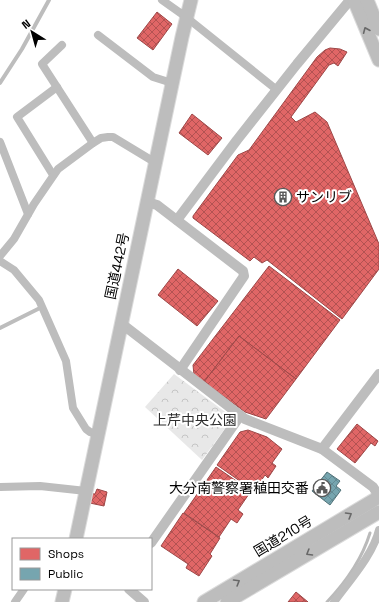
<svg xmlns="http://www.w3.org/2000/svg" width="379" height="602" font-family="'Space Grotesk','Noto Sans JP',sans-serif">
<style>
.park{fill:url(#park-crowns)}
.shops{fill:url(#shops-cross-hatch);stroke:#9d4747}
.public{fill:url(#public-cross-hatch);stroke:#53747a}
.lines{fill:none;stroke-linecap:round;stroke-linejoin:round}
.stream{stroke:#bababa;stroke-width:3}
.trunk-casing{stroke:#dbdbdb;stroke-width:15}
.service{stroke:#bdbdbd;stroke-width:4}
.minor{stroke:#bdbdbd;stroke-width:8}
.tertiary{stroke:#bdbdbd;stroke-width:10}
.trunk{stroke:#bdbdbd;stroke-width:13}
.oneway{stroke:#686868}
.labels{text-anchor:middle;dominant-baseline:central;stroke-width:4;stroke-linejoin:round;paint-order:stroke}
.poi-label{font-size:14px;fill:#000;stroke:#fff;text-anchor:start}
.street-label{font-size:14px;fill:#000;stroke:#fff}
.park-label{font-size:14px;fill:#2d2d2d;stroke:#fff}
</style>
<defs>
<pattern id="park-crowns" width="20" height="18" patternUnits="userSpaceOnUse"><rect width="20" height="18" fill="#e8e8e8"/><path d="M2 6a3 3 0 1 1 6 0M12 15a3 3 0 1 1 6 0" fill="none" stroke="#c5c5c5"/></pattern>
<pattern id="shops-cross-hatch" width="8" height="8" patternUnits="userSpaceOnUse"><rect width="8" height="8" fill="#e06666"/><path d="M0 0l8 8M0 8l8-8" fill="none" stroke="#b35252"/></pattern>
<pattern id="public-cross-hatch" width="8" height="8" patternUnits="userSpaceOnUse"><rect width="8" height="8" fill="#76a5af"/><path d="M0 0l8 8M0 8l8-8" fill="none" stroke="#648c95"/></pattern>
</defs>
<rect width="100%" height="100%" fill="#fff"/>
<polygon class="park" points="174,374 228,414 229,423 202,460 145,407"/>
<g class="shops">
<polygon points="157,12 172,24 153,50 137,38"/>
<polygon points="330,48 340,49 347,52 338,66 334,63 329,65 291,117 296,122 315,112 327,122 379,244 379,269 342,319 267,260 262,263 254,257 250,261 193,218 193,216 238,155 249,150 317,57 325,50"/>
<polygon points="192,114 222,138 208,155 179,133"/>
<polygon points="269,266 340,320 296,379 239,336 204,382 194,375 193,365"/>
<polygon points="178,269 218,301 197,326 158,295"/>
<polygon points="239,336 296,379 266,419 245,412 204,382"/>
<polygon points="357,424 378,441 375,446 371,443 355,463 337,449"/>
<polygon points="248,430 267,437 282,449 272,463 276,466 268,478 265,475 254,491 217,465 240,432"/>
<polygon points="216,467 251,491 238,510 243,514 237,523 231,519 219,537 184,513"/>
<polygon points="97,489 107,492 104,506 85,502 86,493 95,494"/>
<polygon points="183,513 220,538 210,554 212,556 199,576 186,568 188,564 161,546"/>
<polygon points="296,592 308,602 288,602"/>
</g>
<polygon class="public" points="327,472 340,481 336,486 341,490 330,505 312,491"/>
<g class="lines">
<path class="stream" d="M 327,602 C 346,582 362,559 370,533"/>
<defs>
<g id="trunk">
<polyline points="354,0 379,60"/>
<polyline points="367,0 379,29"/>
<polyline points="76,539 182,37 191,0"/>
<polyline points="62,602 65,589"/>
<polyline points="204,602 379,497"/>
<polyline points="227,602 379,512"/>
</g>
</defs>
<use href="#trunk" class="trunk-casing"/>
<g class="service">
<polyline points="0,83 22,49 49,0"/>
<polyline points="0,328 42,307"/>
</g>
<g class="minor">
<polyline points="162,0 186,17 277,90"/>
<polyline points="98,35 153,77 172,83"/>
<polyline points="62,45 42,64 93,143"/>
<polyline points="0,142 28,214"/>
<polyline points="53,175 17,117 57,87"/>
<polyline points="0,256 14,239 34,204 58,169 93,143 101,138 108,137 113,137 156,163"/>
<polyline points="0,261 14,270 39,300 66,361 73,408 86,429 90,432 99,434"/>
<polyline points="0,487 40,486 86,491"/>
<polyline points="15,602 24,589"/>
<path d="M 334,602 C 349,581 373,555 379,530"/>
</g>
<g class="tertiary">
<polyline points="147,202 157,205 243,271 244,276 180,370"/>
<polyline points="177,220 237,140 297,64 350,0"/>
<polyline points="122,324 245,419 322,449 373,487 379,496"/>
<polyline points="322,449 379,374"/>
<polyline points="151,543 240,416"/>
<polyline points="129,589 144,602"/>
</g>
<use href="#trunk" class="trunk"/>
</g>
<defs><path id="oneway-chevron" d="M-2-3.5L2.5 0L-2 3.5" fill="none" stroke-width="1.6" stroke-linecap="round" stroke-linejoin="round"/></defs>
<g class="oneway">
<use href="#oneway-chevron" transform="translate(366 30) rotate(-113)"/>
<use href="#oneway-chevron" transform="translate(349 515) rotate(-31)"/>
<use href="#oneway-chevron" transform="translate(309 553) rotate(149)"/>
<use href="#oneway-chevron" transform="translate(237 582) rotate(-31)"/>
</g>
<defs>
<symbol id="building-ring" viewBox="-11 -11 22 22"><circle r="9.5" fill="#fff" stroke="#595959" stroke-width="1.5"/><path d="M-4-6H4V6H1V3H-1V6H-4ZM-2.5-4.3h1.7v1.8h-1.7ZM.8-4.3h1.7v1.8H.8ZM-2.5-1h1.7V.8h-1.7ZM.8-1h1.7V.8H.8Z" fill="#595959"/></symbol>
<symbol id="civic-ring" viewBox="-11 -11 22 22"><circle r="9.5" fill="#fff" stroke="#595959" stroke-width="1.5"/><path d="M-.6-6.5H3V-4.5H.6V-3L4-1V1h2V6H-6V1h2V-1L-.6-3ZM-1.2 2.5V6h2.4V2.5Z" fill="#595959"/></symbol>
</defs>
<g fill-rule="evenodd">
<use href="#building-ring" x="273" y="187" width="20" height="20"/>
<use href="#civic-ring" x="312" y="478" width="20" height="20"/>
</g>
<g class="labels">
<g class="poi-label">
<text x="296" y="197">サンリブ</text>
<text x="309" y="488" text-anchor="end">大分南警察署稙田交番</text>
</g>
<g class="street-label">
<text transform="translate(117 266) rotate(-78)">国道442号</text>
<text transform="translate(283 536) rotate(-31)">国道210号</text>
</g>
<g class="park-label">
<text x="195" y="420">上芹中央公園</text>
</g>
</g>
<rect x="12" y="538" width="140" height="52" fill="#ffffff" stroke="#999999"/>
<rect x="20" y="548" width="20" height="12" fill="#e06666" stroke="#999999"/>
<text x="48" y="558" font-size="12" fill="#000000">Shops</text>
<rect x="20" y="568" width="20" height="12" fill="#76a5af" stroke="#999999"/>
<text x="48" y="578" font-size="12" fill="#000000">Public</text>
<g transform="translate(32 32) rotate(323)" stroke="#ffffff" stroke-width="3" paint-order="stroke">
<path d="M0-3L7 15L0 10L-7 15Z" fill="#000000"/>
<text y="-6" font-size="11" font-weight="bold" text-anchor="middle" fill="#000000">N</text>
</g>
</svg>
